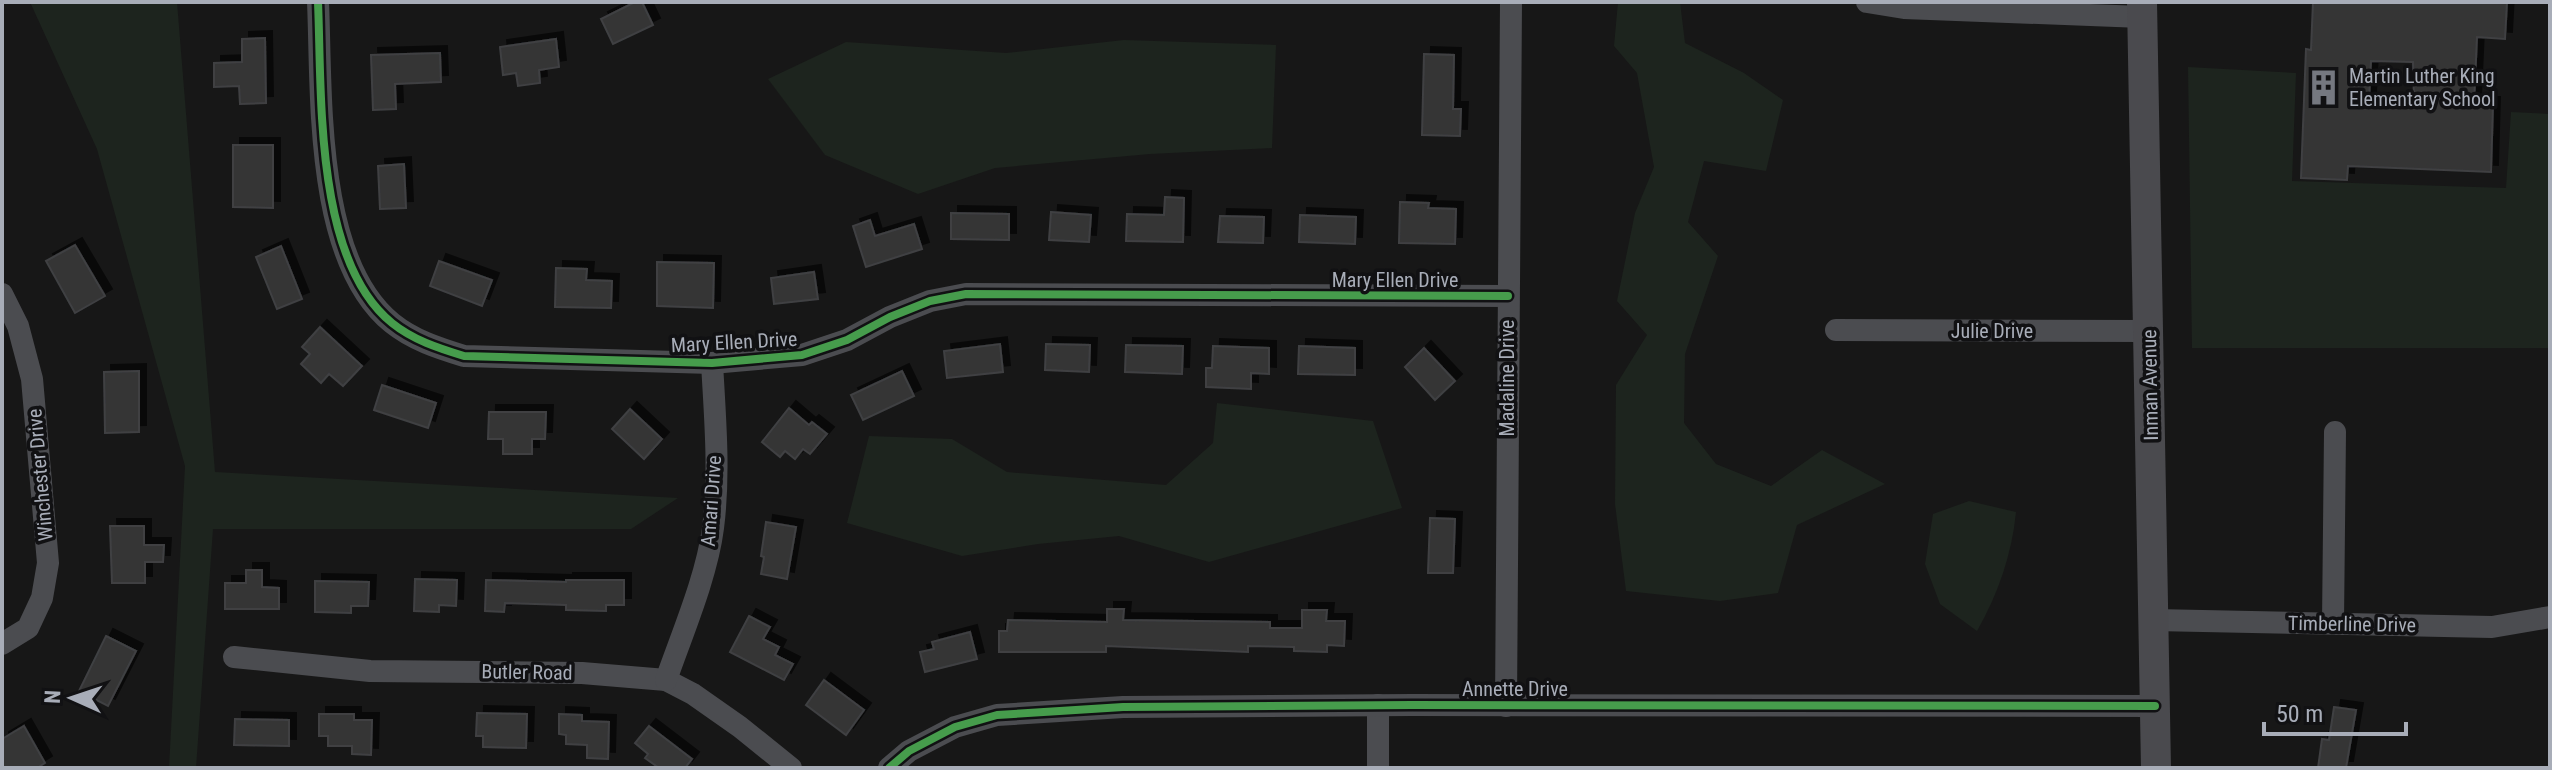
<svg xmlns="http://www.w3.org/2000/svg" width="2552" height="770" font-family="'Roboto Condensed',sans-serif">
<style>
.green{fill:#1d241e}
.building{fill:#353536;stroke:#3f4043;stroke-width:2;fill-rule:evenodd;filter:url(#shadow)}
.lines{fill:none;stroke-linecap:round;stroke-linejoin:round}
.street{stroke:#4b4c50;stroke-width:22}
.secondary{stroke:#4a4a4e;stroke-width:30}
.cycleway-casing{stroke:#111113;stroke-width:13}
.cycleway{stroke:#469c4c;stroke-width:8}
.labels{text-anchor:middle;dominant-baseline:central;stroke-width:7;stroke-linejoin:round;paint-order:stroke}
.poi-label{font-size:20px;fill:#a8adb8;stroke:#111113;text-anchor:start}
.street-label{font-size:20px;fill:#a8adb8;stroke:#111113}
</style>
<defs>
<filter id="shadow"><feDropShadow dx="7" dy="-7" stdDeviation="0" flood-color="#0009"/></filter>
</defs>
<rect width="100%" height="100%" fill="#171717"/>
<g class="green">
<polygon points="30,2 177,2 215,472 678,498 631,529 213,529 196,768 169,768 185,466 97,149"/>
<polygon points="1618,2 1680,2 1685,43 1744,73 1783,100 1766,171 1704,161 1688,222 1718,256 1685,354 1684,423 1716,464 1771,486 1822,450 1885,484 1797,525 1778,593 1720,601 1626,591 1615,504 1616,385 1647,335 1617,301 1635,213 1654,167 1637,73 1614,46"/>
<polygon points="1124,40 1276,45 1272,148 1150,154 995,168 918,194 825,155 768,79 846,42 1006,53"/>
<polygon points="2188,67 2296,73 2292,181 2506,188 2511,112 2550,114 2550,348 2192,348"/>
<polygon points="1217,403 1373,421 1402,508 1209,562 1119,536 1038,544 962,556 847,523 869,436 952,439 1007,472 1166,485 1213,443"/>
<path d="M 1969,501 L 2016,512 C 2012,554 1998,594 1977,631 L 1940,604 L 1925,564 L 1933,514 Z"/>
</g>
<g class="building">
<polygon points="635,2 642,2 653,25 613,44 601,19"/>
<path d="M 2313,2 L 2507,2 L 2505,39 L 2477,37 L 2474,104 L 2493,104 L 2491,172 L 2348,166 L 2347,180 L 2301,178 L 2306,49 L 2311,50 ZM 2371,61 L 2413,62 L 2414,101 L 2369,100 Z"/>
<polygon points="265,38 266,103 240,104 239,86 214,87 214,63 242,62 242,39"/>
<polygon points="556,39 559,67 539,70 540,83 518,86 516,73 503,75 500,47"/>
<polygon points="440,53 441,82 395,84 396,109 373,110 371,55"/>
<polygon points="1424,54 1454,55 1453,109 1461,109 1460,136 1422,135"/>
<polygon points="233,145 273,145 273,208 233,207"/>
<polygon points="404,164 406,208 380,209 378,166"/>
<polygon points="1165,197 1184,198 1183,242 1126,241 1127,214 1164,215"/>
<polygon points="1400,202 1429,203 1428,208 1456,209 1455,244 1399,243"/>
<polygon points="1051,212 1091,215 1089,242 1049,240"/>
<polygon points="951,213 1009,214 1009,240 951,239"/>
<polygon points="1300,215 1356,217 1355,244 1299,242"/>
<polygon points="1220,216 1264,217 1263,243 1218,242"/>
<polygon points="870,220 875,236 914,224 922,249 866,267 853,226"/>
<polygon points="75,245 105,296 75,313 46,261"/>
<polygon points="281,246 302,299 277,309 256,257"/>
<polygon points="439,261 492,280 482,306 430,286"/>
<polygon points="657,262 714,263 713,308 657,306"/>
<polygon points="556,268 587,269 586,280 612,281 611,308 555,307"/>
<polygon points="814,272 818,299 774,304 771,278"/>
<polygon points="320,327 362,366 343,386 329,374 321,383 301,364 310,354 302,347"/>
<polygon points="1000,344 1003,372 947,378 944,351"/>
<polygon points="1046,344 1090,345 1089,372 1045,370"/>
<polygon points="1126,345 1183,346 1182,374 1125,372"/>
<polygon points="1213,346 1269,348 1269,374 1251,373 1251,389 1206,387 1206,368 1212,368"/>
<polygon points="1299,346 1355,348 1355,375 1298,374"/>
<polygon points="1424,348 1455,381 1435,400 1405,367"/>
<polygon points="139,371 139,432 105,433 104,372"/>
<polygon points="902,371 914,396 863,420 851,395"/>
<polygon points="382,385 436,403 428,428 374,410"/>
<polygon points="789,408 809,425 812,422 827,434 810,454 803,449 795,459 785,451 780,457 762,442"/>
<polygon points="630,409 662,439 644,459 612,429"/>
<polygon points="489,412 546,412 545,439 532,439 532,454 503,454 503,439 488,439"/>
<polygon points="1430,518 1455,519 1453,573 1428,573"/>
<polygon points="766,522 796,527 787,579 761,574 764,557 761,556"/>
<polygon points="110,526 144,526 144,545 164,545 163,562 145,562 145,583 112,583"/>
<polygon points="246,570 262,570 262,587 279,588 279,609 225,609 225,583 246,583"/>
<polygon points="415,579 457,580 456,606 439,605 439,612 414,611"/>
<polygon points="486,580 566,582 566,580 624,580 624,605 606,605 606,611 566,610 566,605 505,603 504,612 485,611"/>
<polygon points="315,581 369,582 368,606 351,606 351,613 315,612"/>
<polygon points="1107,609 1124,609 1123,620 1270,622 1270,628 1302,628 1302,610 1327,610 1326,621 1345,621 1344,646 1327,645 1327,652 1294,651 1294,647 1248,646 1248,652 1106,646 1106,652 999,652 999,631 1007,631 1008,620 1107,622"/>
<polygon points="749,616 770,627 763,639 779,647 775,655 793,664 784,680 730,652"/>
<polygon points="970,632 977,659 925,672 920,652 934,649 932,642"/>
<polygon points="106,636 136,651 108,706 79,691"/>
<polygon points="824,680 864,710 846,735 806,705"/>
<polygon points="2334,707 2356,710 2346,768 2318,768 2322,739 2329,740"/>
<polygon points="477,713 527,714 526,748 483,747 483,736 476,736"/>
<polygon points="319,714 354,714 354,720 372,720 371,755 352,754 352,746 328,746 328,736 319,736"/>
<polygon points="559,714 582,715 582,721 609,722 608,759 587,758 587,745 566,744 566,735 559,734"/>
<polygon points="235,719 289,720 289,746 234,745"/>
<polygon points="24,726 45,763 37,768 2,768 2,739"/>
<polygon points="649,726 692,759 685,768 659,768 645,758 648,754 635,743"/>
</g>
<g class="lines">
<g class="street">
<path d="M 318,2 C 322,93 314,260 392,323 C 413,340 438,348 464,356 L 712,363 L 802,355 L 847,340 L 890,317 L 930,301 L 966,294 L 1508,296"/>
<polyline points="1867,2 1904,8 2142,17"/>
<polyline points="2,294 18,326 32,379 48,563 42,598 28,628 2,644"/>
<polyline points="1836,330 2149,331"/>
<polyline points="2154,620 2492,627 2550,617"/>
<polyline points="2333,623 2335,432"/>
<polyline points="234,657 370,671 582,673 666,680 693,694 740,727 791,768"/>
<path d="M 666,680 C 682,634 707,576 713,528 C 720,473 715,418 712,363"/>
<polyline points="1378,705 1378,768"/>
<polyline points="1506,706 1511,2"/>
<polyline points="889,768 909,751 955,727 997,715 1123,707 1412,705 2155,706"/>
</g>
<polyline class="secondary" points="2142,2 2156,768"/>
<defs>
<g id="cycleway">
<path d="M 318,2 C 322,93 314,260 392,323 C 413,340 438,348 464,356 L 712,363 L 802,355 L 847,340 L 890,317 L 930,301 L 966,294 L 1508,296"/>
<polyline points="889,768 909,751 955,727 997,715 1123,707 1412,705 2155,706"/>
</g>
</defs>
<use href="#cycleway" class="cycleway-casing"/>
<use href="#cycleway" class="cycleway"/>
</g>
<defs>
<symbol id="building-bare" viewBox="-9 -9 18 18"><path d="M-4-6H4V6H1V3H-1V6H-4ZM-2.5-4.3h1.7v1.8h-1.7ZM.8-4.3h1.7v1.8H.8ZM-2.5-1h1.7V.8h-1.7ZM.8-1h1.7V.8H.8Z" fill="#757880" stroke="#111113" stroke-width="2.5" paint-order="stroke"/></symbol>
</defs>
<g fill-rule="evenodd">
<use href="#building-bare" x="2298" y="62" width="51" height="51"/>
</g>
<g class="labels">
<g class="poi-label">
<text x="2349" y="76">Martin Luther King<tspan x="2349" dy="23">Elementary School</tspan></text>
</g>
<g class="street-label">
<text x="1395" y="280">Mary Ellen Drive</text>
<text x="1992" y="331">Julie Drive</text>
<text transform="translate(734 342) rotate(-3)">Mary Ellen Drive</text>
<text transform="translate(1507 378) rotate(-90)">Madaline Drive</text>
<text transform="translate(2150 385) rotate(-91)">Inman Avenue</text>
<text transform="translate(40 475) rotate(-95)">Winchester Drive</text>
<text transform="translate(711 501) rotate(-86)">Amari Drive</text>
<text transform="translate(2352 624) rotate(1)">Timberline Drive</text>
<text transform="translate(527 672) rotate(1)">Butler Road</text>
<text x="1515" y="689">Annette Drive</text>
</g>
</g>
<rect width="2552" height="770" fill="none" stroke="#a8adb8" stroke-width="8"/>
<g transform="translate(72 698) rotate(273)" stroke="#111113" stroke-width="6" paint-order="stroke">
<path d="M0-6L14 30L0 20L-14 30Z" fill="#a8adb8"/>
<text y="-12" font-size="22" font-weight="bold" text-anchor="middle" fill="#a8adb8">N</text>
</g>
<path d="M2264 722v12h142v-12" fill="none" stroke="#a8adb8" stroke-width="4"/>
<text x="2276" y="722" font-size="24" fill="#a8adb8" stroke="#111113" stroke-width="6" paint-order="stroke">50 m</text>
</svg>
